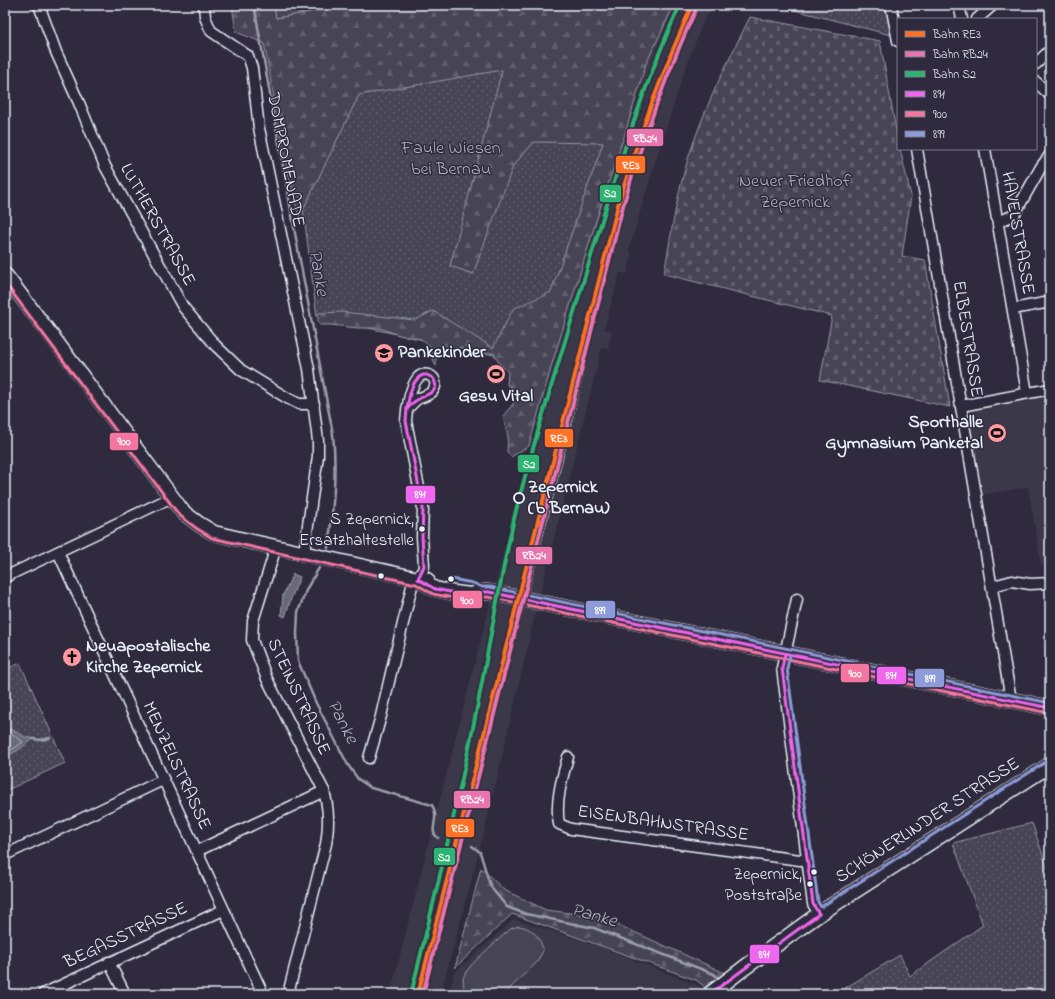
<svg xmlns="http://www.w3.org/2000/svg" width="1055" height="999" font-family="'Indie Flower',sans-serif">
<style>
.built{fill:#3b3749}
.green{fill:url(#green-dots);stroke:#979aa6}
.forest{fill:url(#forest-firs);stroke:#979aa6}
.cemetery{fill:url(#cemetery-stones);stroke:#979aa6}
.pitch{fill:#464455;stroke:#979aa6}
.water{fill:#696978;stroke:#9c9fab}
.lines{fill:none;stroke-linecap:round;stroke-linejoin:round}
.shore{stroke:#b5bbc5;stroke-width:1}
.stream{stroke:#9c9fab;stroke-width:2.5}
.street-casing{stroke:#e8f1f8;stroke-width:13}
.secondary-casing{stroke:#e8f1f8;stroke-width:17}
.street{stroke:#2f2a3d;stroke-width:10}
.secondary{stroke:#2f2a3d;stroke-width:14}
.rail-casing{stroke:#e8f1f8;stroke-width:4}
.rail{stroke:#2f2a3d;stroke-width:2.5;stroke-dasharray:8;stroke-linecap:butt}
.bus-1-casing{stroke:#2f2a3d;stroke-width:6}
.bus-2-casing{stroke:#2f2a3d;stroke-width:6}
.bus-3-casing{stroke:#2f2a3d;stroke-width:6}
.bus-1{stroke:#ef66ef;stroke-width:3}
.bus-2{stroke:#f476a0;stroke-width:3}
.bus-3{stroke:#8e9bda;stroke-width:3}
.rail-1-casing{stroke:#2f2a3d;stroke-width:7}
.rail-2-casing{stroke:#2f2a3d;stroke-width:7}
.rail-3-casing{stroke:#2f2a3d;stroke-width:7}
.rail-1{stroke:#ff7226;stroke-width:4}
.rail-2{stroke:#e975af;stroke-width:4}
.rail-3{stroke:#2db372;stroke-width:4}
.stop-dot{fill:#2f2a3d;stroke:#e8f1f8;stroke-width:2}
.bus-dot{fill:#e8f1f8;stroke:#2f2a3d;stroke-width:1.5}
.labels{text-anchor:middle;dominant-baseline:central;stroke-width:3;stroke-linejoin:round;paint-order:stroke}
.bus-label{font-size:17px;fill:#e8f1f8;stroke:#2f2a3d;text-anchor:end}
.park-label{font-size:18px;fill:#afb4bf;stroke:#2f2a3d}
.street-label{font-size:18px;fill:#e8f1f8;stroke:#2f2a3d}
.poi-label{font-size:18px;font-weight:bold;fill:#e8f1f8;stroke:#2f2a3d;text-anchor:start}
.stop-label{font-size:18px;font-weight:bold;fill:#e8f1f8;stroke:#2f2a3d;text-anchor:start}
.water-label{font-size:19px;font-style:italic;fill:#afb4be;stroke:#2f2a3d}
.line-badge{stroke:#2f2a3d;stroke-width:1.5}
.badge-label{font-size:11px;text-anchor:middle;font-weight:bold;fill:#fff}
</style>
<defs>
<pattern id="green-dots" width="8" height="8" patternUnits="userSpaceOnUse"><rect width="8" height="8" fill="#464455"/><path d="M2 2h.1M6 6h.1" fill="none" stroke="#615f6e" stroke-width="1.8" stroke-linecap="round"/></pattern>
<pattern id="forest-firs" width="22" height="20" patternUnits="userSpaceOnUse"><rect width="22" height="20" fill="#464455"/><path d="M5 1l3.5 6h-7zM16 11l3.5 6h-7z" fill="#615f6e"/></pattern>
<pattern id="cemetery-stones" width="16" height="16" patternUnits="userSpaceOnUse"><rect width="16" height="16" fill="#464455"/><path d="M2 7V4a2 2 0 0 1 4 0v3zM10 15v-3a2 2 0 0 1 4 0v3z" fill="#615f6e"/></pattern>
</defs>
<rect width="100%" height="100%" fill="#2f2a3d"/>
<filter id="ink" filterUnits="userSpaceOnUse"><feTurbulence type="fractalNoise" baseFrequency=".025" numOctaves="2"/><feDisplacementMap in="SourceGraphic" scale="8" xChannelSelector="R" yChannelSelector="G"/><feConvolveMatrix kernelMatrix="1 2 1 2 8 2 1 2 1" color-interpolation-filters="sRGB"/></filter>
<g filter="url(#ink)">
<g class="built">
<polygon points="674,5 714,5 703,22 684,73 652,172 629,250 632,255 627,274 620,273 604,329 612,331 608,348 602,347 537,607 485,829 441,994 390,994 553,358 601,205 623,140 646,64"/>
<polygon points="1050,395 1050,563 1041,565 1028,487 982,495 969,422 969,416 973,411 979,408"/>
<polygon points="514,919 593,944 700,986 692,994 449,994 454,973"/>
</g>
<g class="green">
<polygon points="272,5 674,5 645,65 550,367 317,317 292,123"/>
<polygon points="775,5 885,5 891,35"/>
<polygon points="20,663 65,763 5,791 5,670"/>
<polygon points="1032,823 1050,876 1050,911 1049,911 1049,930 1050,933 1050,994 835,994 900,955 910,976 983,925 953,843"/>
</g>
<g class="forest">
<path d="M 232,5 L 274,5 L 276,18 L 337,7 L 337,5 L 674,5 L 646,64 L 623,140 L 601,205 L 552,364 L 529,446 L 511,457 L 507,452 L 508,436 L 503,416 L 513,404 L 517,391 L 507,385 L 508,372 L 499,363 L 494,353 C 482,353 469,355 460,347 C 450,355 448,359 436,352 L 436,366 L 432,357 L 431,347 L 421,339 L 399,335 L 380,328 L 357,328 L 331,325 L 320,325 L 318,321 L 318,313 L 342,312 L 415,320 L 433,311 L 493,348 L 513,309 L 551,292 L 603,143 L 534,142 L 513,166 L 473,274 L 450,266 L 502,70 L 359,95 L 299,218 L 286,164 L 264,43 L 236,32 Z"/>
<polygon points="481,868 504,890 546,910 601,917 725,973 705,987 696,980 512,914 455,968"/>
</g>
<path class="cemetery" d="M 750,17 L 880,41 L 898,141 L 898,149 L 900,149 L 911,196 L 902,256 L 925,260 L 950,407 L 820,380 L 832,316 L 664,274 C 672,230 678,184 694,141 C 709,98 730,57 750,17 Z"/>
<g class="pitch">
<polygon points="274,5 337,5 337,7 276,18"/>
<path d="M 519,926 C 531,927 542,938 543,951 L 537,962 L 504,994 L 467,994 C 464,990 463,984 463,979 C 465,967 496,942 506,933 L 512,928 Z"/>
</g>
<g class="water">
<polygon points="293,574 300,577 292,596 285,617 281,615 283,595"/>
<polygon points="7,729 11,729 25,737 31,738 33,739 17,751 5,757 5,730"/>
</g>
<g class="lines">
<polyline class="shore" points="5,733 11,733 23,742 15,748 5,753"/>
<g class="stream">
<path d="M 254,5 L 299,255 L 333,434 C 337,473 333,509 328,548"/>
<path d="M 319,568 L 307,588 L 298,612 L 297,633 L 298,661 L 316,703 L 348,765 L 358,779 L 371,788 L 432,805 C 441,819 427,830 438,838"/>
<polyline points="33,739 41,740 50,738"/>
<polyline points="472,846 480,852 489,882 493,890 507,907 526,914 594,928 714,974 720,980"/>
<polyline points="726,987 731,994"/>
</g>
<defs>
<g id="street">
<polyline points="39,5 56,52 79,103 105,166 183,307 216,346 241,370 287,398 299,404 314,404"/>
<polyline points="204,5 205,17 211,31 248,56 252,68 259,128 309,369 318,441 318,456 304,553"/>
<polyline points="891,5 898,41"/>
<polyline points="959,5 962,19"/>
<polyline points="977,19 993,5"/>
<polyline points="1036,64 1050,50"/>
<polyline points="1036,82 1050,95"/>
<polyline points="917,149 1011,700"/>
<polyline points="985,149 1027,393"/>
<polyline points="998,222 1014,215 1041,167 1050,155"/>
<polyline points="1013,309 1050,302"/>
<polyline points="961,406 1050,389"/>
<path d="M 276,547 L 253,621 L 252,640 L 267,679 L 324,791 C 329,810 329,824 326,844 L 288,994"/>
<polyline points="58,552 263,994"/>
<polyline points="5,577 164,501 171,496"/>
<polyline points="993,586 1012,581 1030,584 1050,583"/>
<polyline points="797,599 782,668 813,904 819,914"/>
<path d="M 568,757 C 562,778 555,802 559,824 L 571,829 L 800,860 L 807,859"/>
<path d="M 369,758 L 381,716 L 391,673 L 412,586 L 423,570 L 424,566 L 422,537 L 423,508 L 406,421 C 407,408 409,390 417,379 C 424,369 440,377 434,389 C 431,396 421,396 416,400 C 413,403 410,406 407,409"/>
<polyline points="197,851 324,791"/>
<polyline points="5,855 163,780"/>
<polyline points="109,962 125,994"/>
<polyline points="43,994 223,910"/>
</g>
<g id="secondary">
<polyline points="5,275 54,339 171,496 183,512 199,524 214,533 244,540 418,579 427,580"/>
<polyline points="418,579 435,589 455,593 470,595 481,592 489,592 1050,708"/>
<polyline points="710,994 744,968 819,914 1050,765"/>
</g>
</defs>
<use href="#street" class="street-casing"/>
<use href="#secondary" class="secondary-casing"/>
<use href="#street" class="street"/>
<use href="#secondary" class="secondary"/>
<defs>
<path id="rail" d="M 423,994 C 439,931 454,867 471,804 C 502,682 536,561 566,439 C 589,347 608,254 636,164 C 654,109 674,57 698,5"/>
</defs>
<use href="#rail" class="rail-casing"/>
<use href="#rail" class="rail"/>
<defs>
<g id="bus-1">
<path d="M 423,375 L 427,375 L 433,378 C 442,393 425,394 417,400 C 413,402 410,406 407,409 C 409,397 411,380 423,375 Z"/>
<polyline points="407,409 406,421 423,508 422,537 424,566 418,579"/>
<polyline points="418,579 435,589 455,593 470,595 481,592 489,592 1050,708"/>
<polyline points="785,654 782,668 813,904 819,914"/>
<polyline points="710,994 819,914"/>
</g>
<polyline id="bus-2" points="5,283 179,515 196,528 212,538 416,584 433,594 454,598 470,600 482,597 488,597 1049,713"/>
<g id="bus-3">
<polyline points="451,579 473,583 482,587 490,587 1050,703"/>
<polyline points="790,655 787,668 818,902 821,907 1047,761"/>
</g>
</defs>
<use href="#bus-1" class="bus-1-casing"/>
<use href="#bus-2" class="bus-2-casing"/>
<use href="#bus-3" class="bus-3-casing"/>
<use href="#bus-1" class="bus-1"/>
<use href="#bus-2" class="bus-2"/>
<use href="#bus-3" class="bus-3"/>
<defs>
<path id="rail-1" d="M 418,994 L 618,205 C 638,137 663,70 692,5"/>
<path id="rail-2" d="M 423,994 L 623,206 C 643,138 667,72 697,7"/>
<path id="rail-3" d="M 411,994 C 434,902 456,810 475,718 C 489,650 499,582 515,515 C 537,427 566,340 592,253 C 618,168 643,85 680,5"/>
</defs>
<use href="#rail-1" class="rail-1-casing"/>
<use href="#rail-2" class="rail-2-casing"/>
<use href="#rail-3" class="rail-3-casing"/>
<use href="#rail-1" class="rail-1"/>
<use href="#rail-2" class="rail-2"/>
<use href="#rail-3" class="rail-3"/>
</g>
</g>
<defs>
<symbol id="school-disc" viewBox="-11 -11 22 22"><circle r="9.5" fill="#ff9aa2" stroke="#2f2a3d"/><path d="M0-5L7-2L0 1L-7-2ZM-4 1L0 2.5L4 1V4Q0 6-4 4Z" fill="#111"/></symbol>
<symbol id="stadium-disc" viewBox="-11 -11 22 22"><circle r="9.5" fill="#ff9aa2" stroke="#2f2a3d"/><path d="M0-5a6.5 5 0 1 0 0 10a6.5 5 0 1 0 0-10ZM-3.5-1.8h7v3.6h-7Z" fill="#111"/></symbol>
<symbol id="church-disc" viewBox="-11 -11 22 22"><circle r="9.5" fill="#ff9aa2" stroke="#2f2a3d"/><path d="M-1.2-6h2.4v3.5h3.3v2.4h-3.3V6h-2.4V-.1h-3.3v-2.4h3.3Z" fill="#111"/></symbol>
</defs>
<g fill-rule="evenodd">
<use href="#school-disc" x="373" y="342" width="22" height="22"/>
<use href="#stadium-disc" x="485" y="363" width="22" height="22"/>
<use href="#stadium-disc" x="986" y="422" width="22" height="22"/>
<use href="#church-disc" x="61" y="646" width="22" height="22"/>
</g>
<circle class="stop-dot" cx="519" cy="498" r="5"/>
<g class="bus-dot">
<circle cx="422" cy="529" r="3.5"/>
<circle cx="381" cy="576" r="3.5"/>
<circle cx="451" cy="579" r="3.5"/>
<circle cx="814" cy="872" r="3.5"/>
<circle cx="810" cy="884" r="3.5"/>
</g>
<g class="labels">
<g class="bus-label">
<text x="414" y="519">S Zepernick,<tspan x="414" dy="21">Ersatzhaltestelle</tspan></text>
<text x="802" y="874">Zepernick,<tspan x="802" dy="21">Poststraße</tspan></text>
</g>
<g class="park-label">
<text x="451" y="149">Faule Wiesen<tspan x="451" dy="21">bei Bernau</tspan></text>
<text x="795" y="182">Neuer Friedhof<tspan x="795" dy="21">Zepernick</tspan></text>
</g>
<g class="street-label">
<text transform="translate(285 160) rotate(79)">DOMPROMENADE</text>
<text transform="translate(157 225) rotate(61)">LUTHERSTRASSE</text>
<text transform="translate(1017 233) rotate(80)">HAVELSTRASSE</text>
<text transform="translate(967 339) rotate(81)">ELBESTRASSE</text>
<text transform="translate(298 697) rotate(65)">STEINSTRASSE</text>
<text transform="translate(176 766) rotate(65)">MENZELSTRASSE</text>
<text transform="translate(928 821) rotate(-33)">SCHÖNERLINDER STRASSE</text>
<text transform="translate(663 824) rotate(8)">EISENBAHNSTRASSE</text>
<text transform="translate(126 936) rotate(-25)">BEGASSTRASSE</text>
</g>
<g class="poi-label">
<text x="398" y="353">Pankekinder</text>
<text x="496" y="397" text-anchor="middle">Gesu Vital</text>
<text x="983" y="423" text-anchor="end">Sporthalle<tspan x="983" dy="21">Gymnasium Panketal</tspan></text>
<text x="86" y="647">Neuapostalische<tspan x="86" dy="21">Kirche Zepernick</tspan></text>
</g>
<g class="stop-label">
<text x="528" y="488">Zepernick<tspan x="528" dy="21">(b Bernau)</tspan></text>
</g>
<g class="water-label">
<text transform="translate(318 273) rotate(80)">Panke</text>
<text transform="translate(342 722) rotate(63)">Panke</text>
<text transform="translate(594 916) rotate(16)">Panke</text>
</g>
</g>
<g class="line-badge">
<rect x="626" y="128" width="38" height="19" rx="4" fill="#e975af"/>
<rect x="615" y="155" width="31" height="19" rx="4" fill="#ff7226"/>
<rect x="599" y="184" width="23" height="19" rx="4" fill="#2db372"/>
<rect x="544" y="428" width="30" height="20" rx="4" fill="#ff7226"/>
<rect x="109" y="432" width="30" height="19" rx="4" fill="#f476a0"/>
<rect x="517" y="454" width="23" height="19" rx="4" fill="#2db372"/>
<rect x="405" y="485" width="31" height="19" rx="4" fill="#ef66ef"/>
<rect x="515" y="546" width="38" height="19" rx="4" fill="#e975af"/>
<rect x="452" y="590" width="31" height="19" rx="4" fill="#f476a0"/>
<rect x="585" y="600" width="31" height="19" rx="4" fill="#8e9bda"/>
<rect x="840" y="663" width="30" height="20" rx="4" fill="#f476a0"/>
<rect x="876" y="666" width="31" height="19" rx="4" fill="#ef66ef"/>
<rect x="914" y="668" width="31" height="20" rx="4" fill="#8e9bda"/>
<rect x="453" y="790" width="38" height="19" rx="4" fill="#e975af"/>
<rect x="445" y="818" width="30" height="20" rx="4" fill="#ff7226"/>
<rect x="433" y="847" width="23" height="19" rx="4" fill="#2db372"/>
<rect x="749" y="944" width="31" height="20" rx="4" fill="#ef66ef"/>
</g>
<g class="badge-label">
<text x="645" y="142">RB24</text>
<text x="631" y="169">RE3</text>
<text x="610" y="197">S2</text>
<text x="559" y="442">RE3</text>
<text x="124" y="445">900</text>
<text x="529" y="468">S2</text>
<text x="420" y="498">891</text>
<text x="534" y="559">RB24</text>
<text x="467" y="604">900</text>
<text x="600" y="614">899</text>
<text x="855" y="677">900</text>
<text x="891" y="679">891</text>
<text x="930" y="682">899</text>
<text x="472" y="803">RB24</text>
<text x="460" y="832">RE3</text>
<text x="444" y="861">S2</text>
<text x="764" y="958">891</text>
</g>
<rect width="1055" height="999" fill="none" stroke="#2f2a3d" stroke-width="20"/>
<rect x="10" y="10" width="1035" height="979" fill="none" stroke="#e8f1f8" stroke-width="1.5" filter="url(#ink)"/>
<rect x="897" y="18" width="140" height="132" fill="#2f2a3d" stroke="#797a88"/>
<rect x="905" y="31" width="20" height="6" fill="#ff7226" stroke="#797a88"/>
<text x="933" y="38" font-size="12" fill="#e8f1f8">Bahn RE3</text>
<rect x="905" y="51" width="20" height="6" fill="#e975af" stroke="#797a88"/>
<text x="933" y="58" font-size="12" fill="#e8f1f8">Bahn RB24</text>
<rect x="905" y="71" width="20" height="6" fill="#2db372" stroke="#797a88"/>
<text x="933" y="78" font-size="12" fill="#e8f1f8">Bahn S2</text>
<rect x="905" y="91" width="20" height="6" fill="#ef66ef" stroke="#797a88"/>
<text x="933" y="98" font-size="12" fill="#e8f1f8">891</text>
<rect x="905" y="111" width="20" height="6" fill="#f476a0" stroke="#797a88"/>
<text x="933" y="118" font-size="12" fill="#e8f1f8">900</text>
<rect x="905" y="131" width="20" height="6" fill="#8e9bda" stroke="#797a88"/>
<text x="933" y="138" font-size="12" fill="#e8f1f8">899</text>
</svg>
